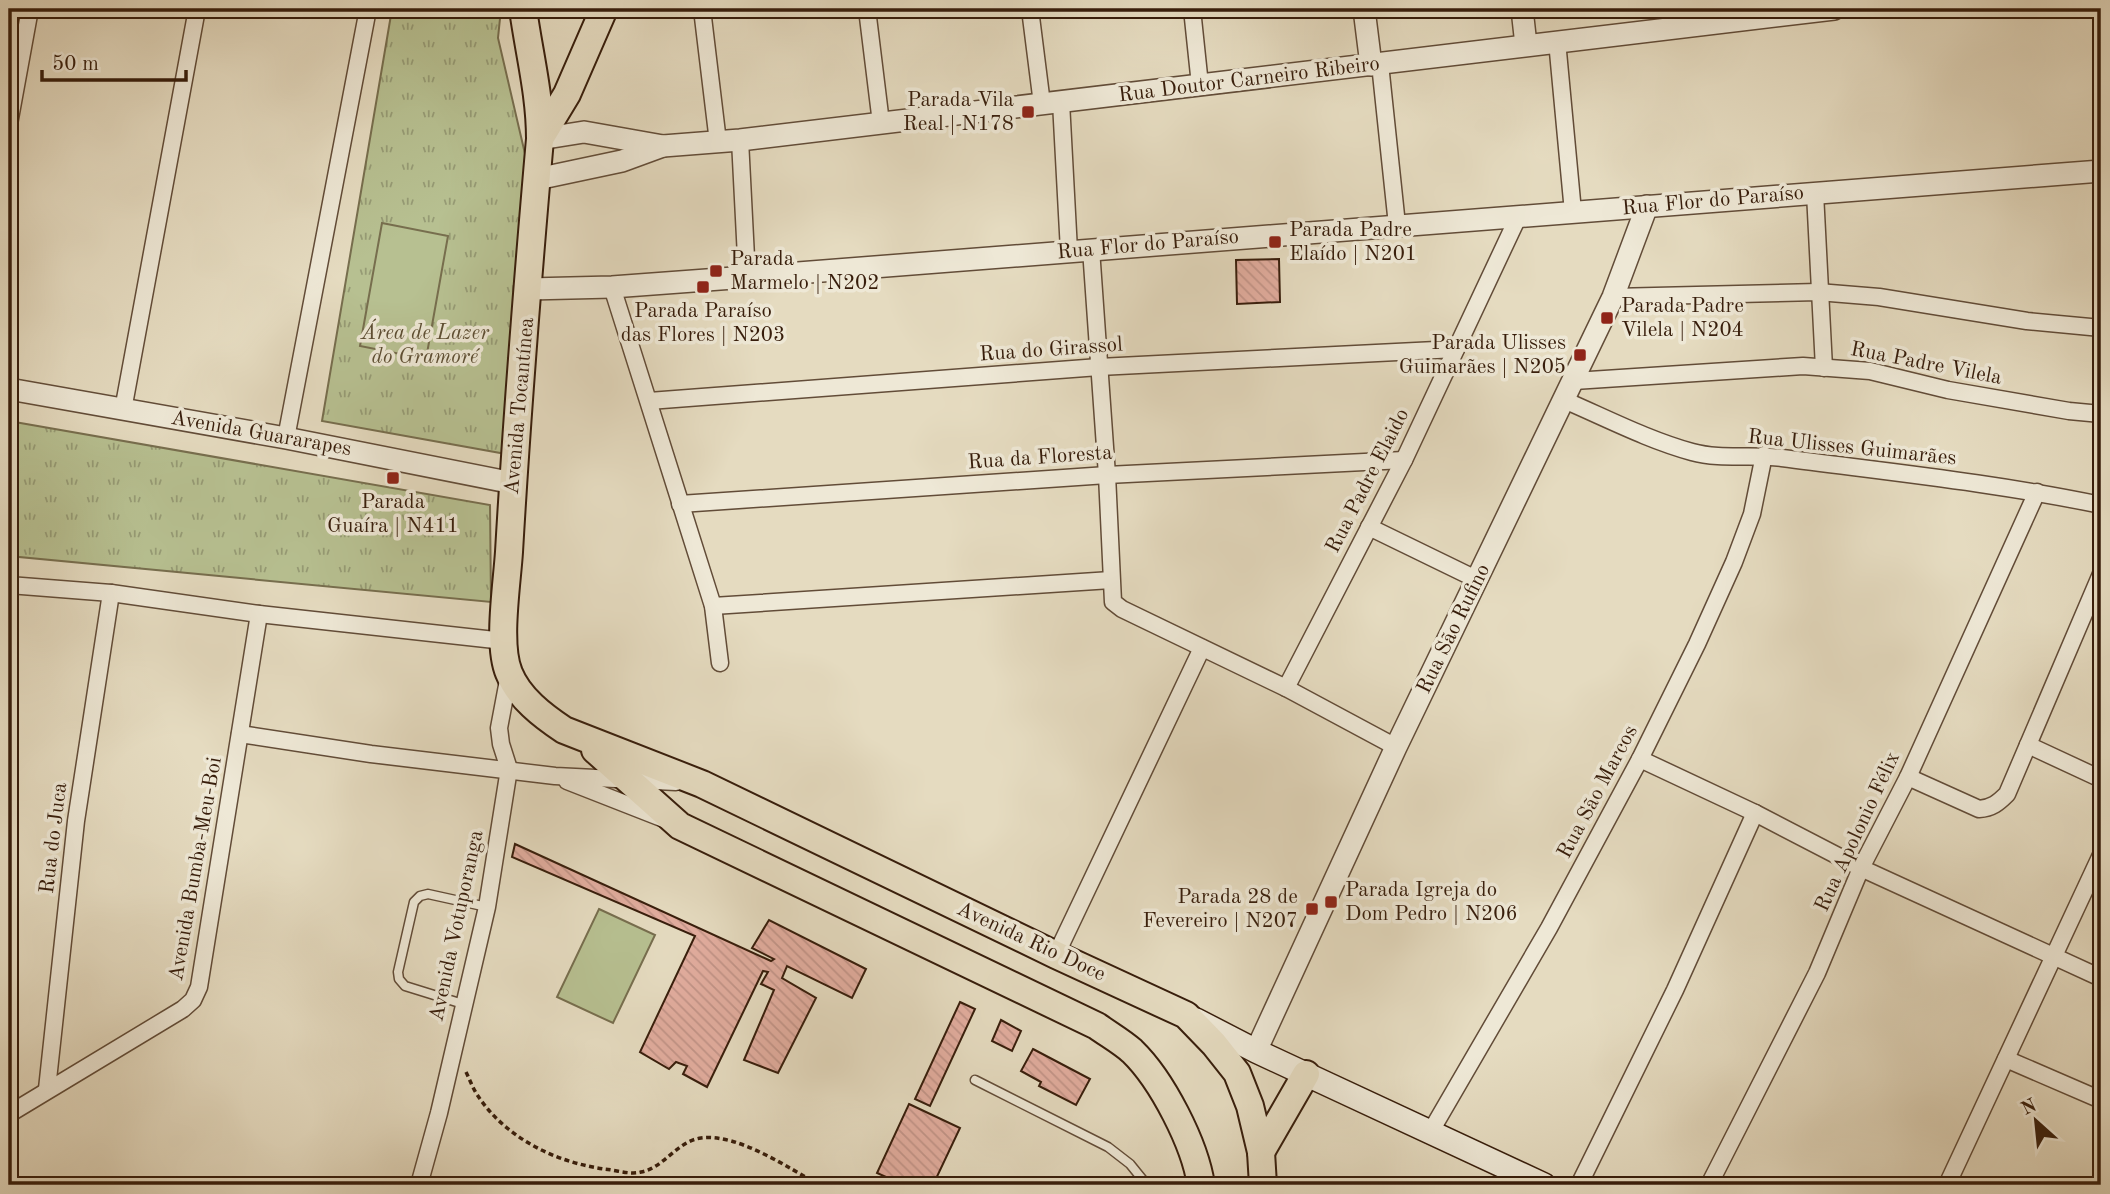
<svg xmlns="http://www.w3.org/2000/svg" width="2110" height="1194" font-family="'Old Standard TT',serif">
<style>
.park{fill:url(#park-tufts);stroke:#776e4e;stroke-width:2}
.garden{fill:#b7c091;stroke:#776e4e;stroke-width:2}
.building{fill:url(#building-back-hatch);stroke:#371d0b;stroke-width:2}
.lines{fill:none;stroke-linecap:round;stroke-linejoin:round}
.service-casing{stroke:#624c38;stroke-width:11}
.minor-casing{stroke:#624c38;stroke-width:19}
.tertiary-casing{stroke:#624c38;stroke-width:24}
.secondary-casing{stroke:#371d0b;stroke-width:26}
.primary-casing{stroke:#371d0b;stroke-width:30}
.path{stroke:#371d0b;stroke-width:3.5;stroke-dasharray:5 3.5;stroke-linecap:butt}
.service{stroke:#eee8d6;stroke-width:8}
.minor{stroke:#eee8d6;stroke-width:16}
.tertiary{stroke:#eee8d6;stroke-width:21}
.secondary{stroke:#eee8d6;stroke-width:23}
.primary{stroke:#e5dbc0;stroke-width:26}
.poi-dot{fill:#8f2418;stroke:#eee8d6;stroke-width:2.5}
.labels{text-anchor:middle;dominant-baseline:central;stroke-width:7;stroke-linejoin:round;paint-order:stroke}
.street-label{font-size:21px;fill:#371d0b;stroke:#eee8d6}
.poi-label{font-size:21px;fill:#371d0b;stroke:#eee8d6;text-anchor:start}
.park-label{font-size:21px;font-style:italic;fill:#5d4e33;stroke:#eee8d6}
</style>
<defs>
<pattern id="park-tufts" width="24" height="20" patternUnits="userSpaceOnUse" patternTransform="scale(1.75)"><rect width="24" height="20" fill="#b7c091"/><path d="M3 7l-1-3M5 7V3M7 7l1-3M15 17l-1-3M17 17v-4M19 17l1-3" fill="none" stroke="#969b75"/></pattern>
<pattern id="building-back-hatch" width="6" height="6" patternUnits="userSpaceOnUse" patternTransform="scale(1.75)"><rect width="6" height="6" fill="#e2ad9f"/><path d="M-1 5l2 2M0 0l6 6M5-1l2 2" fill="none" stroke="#c29488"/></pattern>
</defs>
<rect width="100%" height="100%" fill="#e5dbc0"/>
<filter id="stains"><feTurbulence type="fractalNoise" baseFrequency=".00286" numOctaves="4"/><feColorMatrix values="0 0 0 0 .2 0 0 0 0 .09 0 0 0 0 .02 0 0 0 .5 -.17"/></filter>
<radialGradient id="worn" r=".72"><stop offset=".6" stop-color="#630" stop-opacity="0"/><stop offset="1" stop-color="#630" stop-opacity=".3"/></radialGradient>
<g class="park">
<polygon points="392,9 501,9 498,38 526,158 506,454 322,421"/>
<polygon points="9,421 490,505 491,602 9,556"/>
</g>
<g class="garden">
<polygon points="382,223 448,236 426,359 360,346"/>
<polygon points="599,909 655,935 613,1023 557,997"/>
</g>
<g class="building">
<polygon points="1279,259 1280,302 1237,304 1236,260"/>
<polygon points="515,844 771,961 774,959 752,948 769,920 866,969 852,998 787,966 782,978 816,998 778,1073 744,1060 774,990 761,984 768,972 763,971 707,1087 683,1074 687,1066 676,1062 669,1069 640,1052 695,936 512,857"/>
<polygon points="960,1002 975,1009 930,1106 915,1099"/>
<polygon points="1001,1020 1021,1031 1012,1051 992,1041"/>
<polygon points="1033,1049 1090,1079 1076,1105 1039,1086 1041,1082 1021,1071"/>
<polygon points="909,1104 960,1128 933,1185 904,1185 877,1173"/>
</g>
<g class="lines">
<defs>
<g id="service">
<polyline points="463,1004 405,986 399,979 398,972 414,902 420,896 428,894 487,907"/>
<polyline points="975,1080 1108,1147 1130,1164 1147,1185"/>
</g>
<g id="minor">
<polyline points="702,9 718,142"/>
<polyline points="867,9 881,123"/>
<polyline points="1030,9 1042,104"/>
<polyline points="1192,9 1200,85"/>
<polyline points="1687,9 1689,27"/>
<polyline points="1557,41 1573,212"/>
<polyline points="1380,64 1397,225"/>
<polyline points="1061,102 1069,251"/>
<polyline points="9,124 30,9"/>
<polyline points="740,140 747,277"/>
<polyline points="1815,193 1824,368"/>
<polyline points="1091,249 1107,475 1113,602 1122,609 1286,688 1396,747"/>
<polyline points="612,287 713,606 720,663"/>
<polyline points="1613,297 1818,292 1879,297 2027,321 2101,328"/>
<polyline points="1574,381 1803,366 1870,371 1948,390 2069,411 2101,414"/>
<path d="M 1564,400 C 1606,418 1648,440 1692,452 C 1721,460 1752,454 1782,458 C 1888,472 1996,483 2101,505"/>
<polyline points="649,401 1099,367 1456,349"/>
<polyline points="123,410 197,9"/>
<polyline points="286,438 368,9"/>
<polyline points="680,504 1107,475 1404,460"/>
<polyline points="1369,527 1478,580"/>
<polyline points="9,585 111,593 259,614 504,641"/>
<polyline points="713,606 1111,580"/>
<polyline points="1286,688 1404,460 1519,215"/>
<polyline points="240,734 371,754 555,776 676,782"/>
<polyline points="2028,745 2101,779"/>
<polyline points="1640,759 1755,813 1861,868 2101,978"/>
<path d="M 1908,777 L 1979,809 C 1992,808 1998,803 2007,794 L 2101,574"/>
<polyline points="567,781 664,819"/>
<polyline points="1056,955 1202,648"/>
<polyline points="2006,1059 2101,1100"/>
<polyline points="47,1089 76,821 111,593"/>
<polyline points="9,1114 183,1009 193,1000 199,987 259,614"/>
<polyline points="1431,1131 1549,928 1640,759 1697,644 1734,562 1752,514 1764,455"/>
<polyline points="419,1185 439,1113 487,907 509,769 501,744 499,728 509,675"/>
<polyline points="1579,1185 1675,990 1755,813"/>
<polyline points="1709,1185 1817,973 1861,868 1908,777 2037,492"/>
<polyline points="1947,1185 2101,855"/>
</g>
<g id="tertiary">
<polyline points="1364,9 1371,65"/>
<polyline points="1522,9 1526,45"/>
<polyline points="540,139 584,132 663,146 740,140 1834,9"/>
<polyline points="537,179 622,161 663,146"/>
<polyline points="529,289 612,287 747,277 2101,171"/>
<polyline points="9,389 286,438 513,483"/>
<polyline points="1256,1051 1396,747 1613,297 1647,206"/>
</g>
<polyline id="secondary" points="1196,1020 1256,1051 1544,1185"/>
<g id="primary">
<path d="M 523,9 C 529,53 540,94 540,139 C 528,276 517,414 509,552 C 507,584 497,645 509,673 C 519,698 543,716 564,730 L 702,784 L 1056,955 L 1186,1015 L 1214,1044 L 1237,1073 L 1250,1106 L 1261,1152 L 1263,1185"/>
<polyline points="541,137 567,94 604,9"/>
<path d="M 595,750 L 680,826 L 1097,1026 C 1108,1034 1122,1042 1132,1051 C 1162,1080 1195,1144 1201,1185"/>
<polyline points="1261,1152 1306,1074"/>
</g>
</defs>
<use href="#service" class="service-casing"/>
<use href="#minor" class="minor-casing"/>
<use href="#tertiary" class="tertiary-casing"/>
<use href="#secondary" class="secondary-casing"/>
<use href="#primary" class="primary-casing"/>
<path class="path" d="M 466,1072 C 470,1080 473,1089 478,1096 C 506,1138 555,1162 604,1169 C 616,1170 630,1175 641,1172 C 664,1168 677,1141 701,1138 C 738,1133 788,1168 820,1185"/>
<use href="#service" class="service"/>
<use href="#minor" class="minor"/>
<use href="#tertiary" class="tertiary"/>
<use href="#secondary" class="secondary"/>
<use href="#primary" class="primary"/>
</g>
<g class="poi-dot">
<rect x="1021" y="105" width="14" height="14" rx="3.5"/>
<rect x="1268" y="235" width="14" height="14" rx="3.5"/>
<rect x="709" y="264" width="14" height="14" rx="3.5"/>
<rect x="696" y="280" width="14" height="14" rx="3.5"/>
<rect x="1600" y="311" width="14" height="14" rx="3.5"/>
<rect x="1573" y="348" width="14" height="14" rx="3.5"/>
<rect x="386" y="471" width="14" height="14" rx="3.5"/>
<rect x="1324" y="895" width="14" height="14" rx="3.5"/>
<rect x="1305" y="902" width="14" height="14" rx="3.5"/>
</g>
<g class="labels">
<g class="street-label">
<text transform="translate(1249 80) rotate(-7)">Rua Doutor Carneiro Ribeiro</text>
<text transform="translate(1713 201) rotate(-5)">Rua Flor do Paraíso</text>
<text transform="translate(1148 245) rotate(-5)">Rua Flor do Paraíso</text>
<text transform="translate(1051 350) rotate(-4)">Rua do Girassol</text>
<text transform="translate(1926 364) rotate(11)">Rua Padre Vilela</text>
<text transform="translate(520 406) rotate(-85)">Avenida Tocantínea</text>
<text transform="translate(261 434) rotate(10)">Avenida Guararapes</text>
<text transform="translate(1852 448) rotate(6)">Rua Ulisses Guimarães</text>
<text transform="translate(1040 458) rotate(-4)">Rua da Floresta</text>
<text transform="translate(1368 481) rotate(-63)">Rua Padre Elaido</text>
<text transform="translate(1454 629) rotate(-64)">Rua São Rufino</text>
<text transform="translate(1598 792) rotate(-62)">Rua São Marcos</text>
<text transform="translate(1858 832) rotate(-65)">Rua Apolonio Félix</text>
<text transform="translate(54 838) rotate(-83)">Rua do Juca</text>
<text transform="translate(196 869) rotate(-80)">Avenida Bumba-Meu-Boi</text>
<text transform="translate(457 926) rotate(-78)">Avenida Votuporanga</text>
<text transform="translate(1031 942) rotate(25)">Avenida Rio Doce</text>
</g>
<g class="poi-label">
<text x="1014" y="100" text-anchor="end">Parada Vila<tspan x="1014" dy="24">Real | N178</tspan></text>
<text x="1289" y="230">Parada Padre<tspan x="1289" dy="24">Elaído | N201</tspan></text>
<text x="730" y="259">Parada<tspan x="730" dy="24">Marmelo | N202</tspan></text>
<text x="1621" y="306">Parada Padre<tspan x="1621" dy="24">Vilela | N204</tspan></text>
<text x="703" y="311" text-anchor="middle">Parada Paraíso<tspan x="703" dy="24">das Flores | N203</tspan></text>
<text x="1566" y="343" text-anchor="end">Parada Ulisses<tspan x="1566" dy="24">Guimarães | N205</tspan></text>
<text x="393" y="502" text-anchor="middle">Parada<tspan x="393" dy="24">Guaíra | N411</tspan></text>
<text x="1345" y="890">Parada Igreja do<tspan x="1345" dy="24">Dom Pedro | N206</tspan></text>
<text x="1298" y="897" text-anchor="end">Parada 28 de<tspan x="1298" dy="24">Fevereiro | N207</tspan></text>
</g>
<g class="park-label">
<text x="425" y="333">Área de Lazer<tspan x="425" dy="24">do Gramoré</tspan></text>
</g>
</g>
<rect width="2110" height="1194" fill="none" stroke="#e5dbc0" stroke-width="35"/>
<rect x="10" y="10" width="2089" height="1173" fill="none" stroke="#371d0b" stroke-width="3.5"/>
<rect x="18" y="18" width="2075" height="1159" fill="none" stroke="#371d0b" stroke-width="2"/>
<g transform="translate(2036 1121) rotate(333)" stroke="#eee8d6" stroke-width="5" paint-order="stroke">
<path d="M0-5L12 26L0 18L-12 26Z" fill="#371d0b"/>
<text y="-10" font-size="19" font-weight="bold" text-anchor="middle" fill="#371d0b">N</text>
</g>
<path d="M42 70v10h144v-10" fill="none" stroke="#371d0b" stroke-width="3.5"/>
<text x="52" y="70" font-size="21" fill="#371d0b" stroke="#eee8d6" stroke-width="5" paint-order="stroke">50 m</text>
<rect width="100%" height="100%" filter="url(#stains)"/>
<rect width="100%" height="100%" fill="url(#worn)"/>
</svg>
